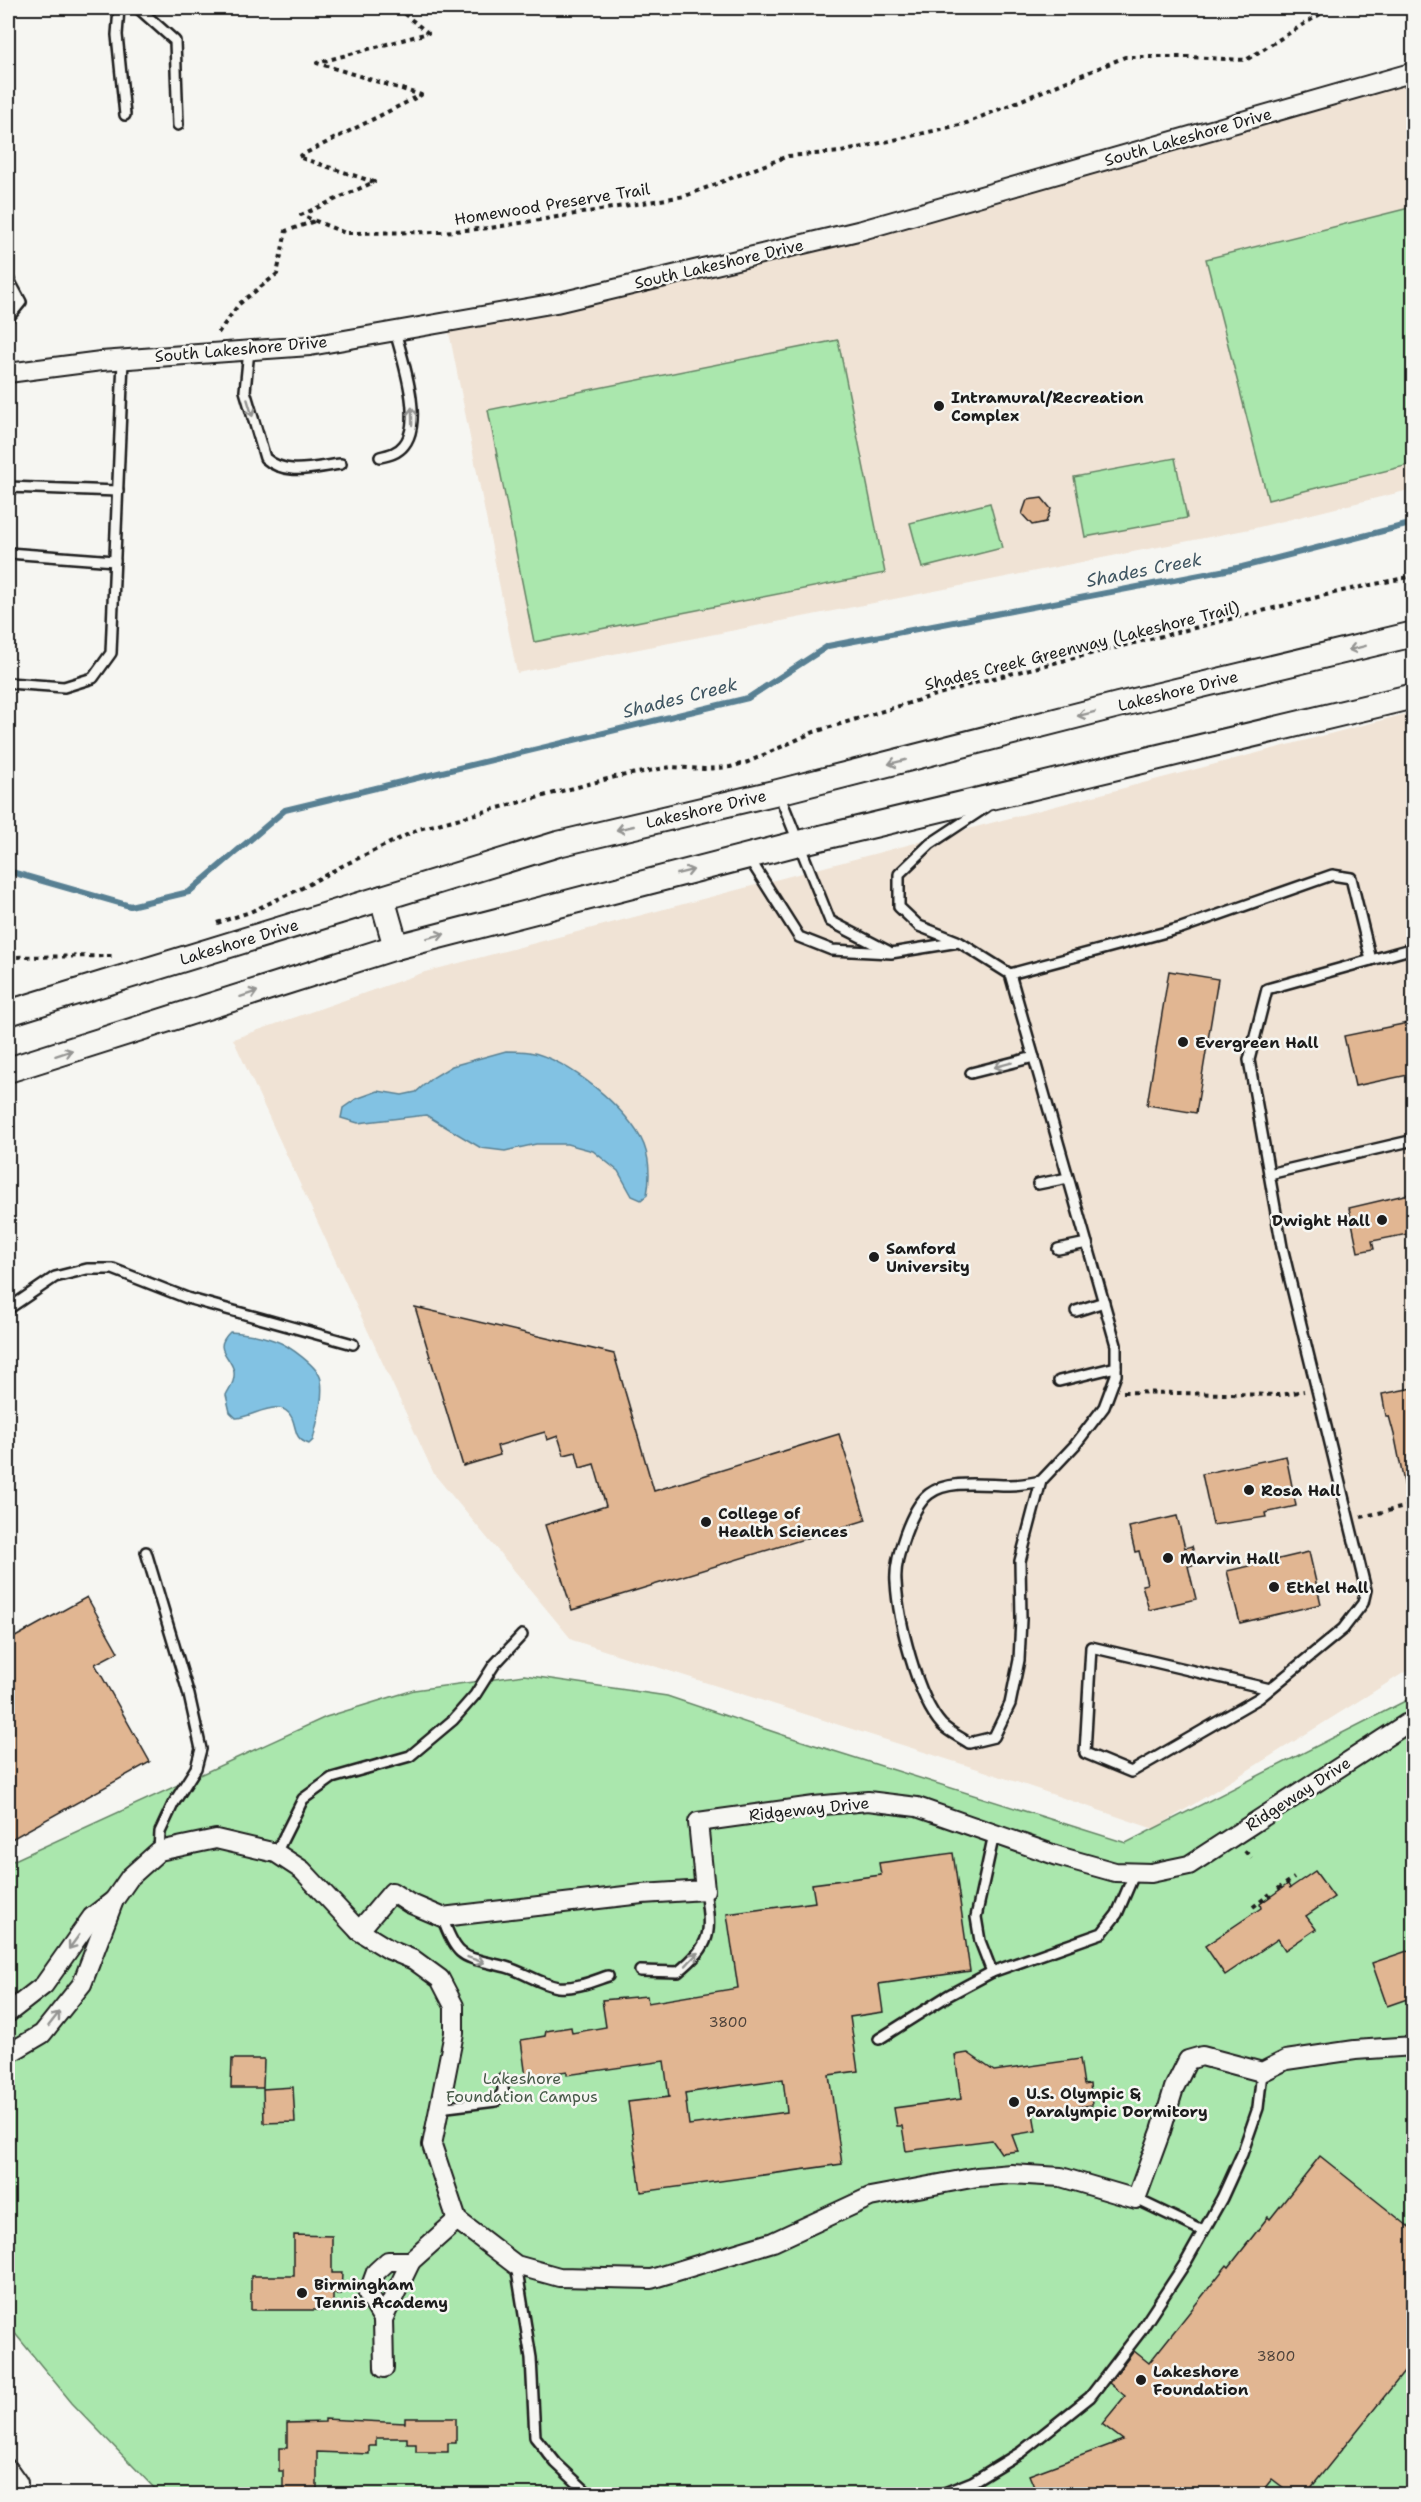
<svg xmlns="http://www.w3.org/2000/svg" width="1421" height="2502" font-family="'Shantell Sans',sans-serif">
<style>
.built{fill:#f0e3d5}
.green{fill:#aae7ad;stroke:#638264;stroke-width:1.5}
.water{fill:#82c2e3;stroke:#598093;stroke-width:1.5}
.lines{fill:none;stroke-linecap:round;stroke-linejoin:round}
.stream{stroke:#598093;stroke-width:6}
.building{fill:#e1b692;stroke:#1c1c1c;stroke-width:1.5;fill-rule:evenodd}
.service-casing{stroke:#1c1c1c;stroke-width:14}
.minor-casing{stroke:#1c1c1c;stroke-width:22}
.secondary-casing{stroke:#1c1c1c;stroke-width:28}
.path{stroke:#1c1c1c;stroke-width:4;stroke-dasharray:4.5 4.5;stroke-linecap:butt}
.service{stroke:#f6f6f2;stroke-width:9}
.minor{stroke:#f6f6f2;stroke-width:18}
.secondary{stroke:#f6f6f2;stroke-width:24}
.oneway{stroke:#949492}
.poi-dot{fill:#1c1c1c;stroke:#f6f6f2;stroke-width:2}
.labels{text-anchor:middle;dominant-baseline:central;stroke-width:5;stroke-linejoin:round;paint-order:stroke}
.number-label{font-size:14px;fill:#4d423a}
.street-label{font-size:16px;fill:#1c1c1c;stroke:#f6f6f2}
.poi-label{font-size:16px;font-weight:bold;fill:#1c1c1c;stroke:#f6f6f2;text-anchor:start}
.park-label{font-size:16px;fill:#475948;stroke:#f6f6f2}
.water-label{font-size:18px;font-style:italic;fill:#405662;stroke:#f6f6f2}
</style>
<rect width="100%" height="100%" fill="#f6f6f2"/>
<filter id="ink" filterUnits="userSpaceOnUse"><feTurbulence type="fractalNoise" baseFrequency=".0167" numOctaves="2"/><feDisplacementMap in="SourceGraphic" scale="12" xChannelSelector="R" yChannelSelector="G"/><feConvolveMatrix kernelMatrix="1 2 1 2 8 2 1 2 1" color-interpolation-filters="sRGB"/></filter>
<g filter="url(#ink)">
<g class="built">
<polygon points="1413,68 1413,489 1255,528 517,673 447,322 778,250"/>
<polygon points="1413,712 1413,1667 1154,1829 984,1771 572,1640 434,1474 233,1039 425,972"/>
</g>
<g class="green">
<polygon points="1413,207 1413,464 1268,500 1206,259"/>
<polygon points="838,340 885,573 534,642 488,410"/>
<polygon points="1175,458 1187,518 1085,537 1074,477"/>
<polygon points="990,503 1002,548 922,568 910,523"/>
<polygon points="524,1675 667,1696 783,1735 1126,1843 1413,1697 1413,2494 160,2494 72,2403 8,2325 8,1863 326,1717 414,1690"/>
</g>
<g class="water">
<path d="M 506,1051 C 513,1051 522,1051 529,1052 C 567,1058 630,1110 644,1145 C 650,1161 650,1179 647,1195 L 641,1200 L 632,1196 L 618,1171 L 593,1151 L 567,1144 L 536,1144 L 505,1151 L 481,1148 L 426,1115 L 358,1123 L 341,1118 L 343,1108 L 356,1099 L 378,1091 L 402,1095 L 416,1092 L 432,1078 L 452,1066 Z"/>
<path d="M 230,1332 C 244,1333 263,1336 276,1341 C 288,1345 319,1367 321,1380 C 324,1398 317,1422 313,1440 L 309,1444 C 294,1439 297,1430 292,1418 C 281,1395 252,1418 236,1418 L 230,1412 L 226,1395 C 230,1387 235,1382 234,1372 C 232,1356 211,1350 230,1332 Z"/>
</g>
<g class="lines">
<polyline class="stream" points="8,871 130,906 189,892 285,810 748,698 828,646 1242,567 1414,523"/>
</g>
<g class="building">
<polygon points="1042,498 1051,509 1046,522 1032,525 1022,514 1027,500"/>
<polygon points="1169,971 1218,979 1196,1113 1147,1105"/>
<polygon points="1413,1022 1413,1074 1355,1086 1344,1036"/>
<polygon points="1413,1193 1413,1233 1372,1241 1374,1249 1358,1252 1349,1208"/>
<polygon points="415,1307 614,1354 654,1491 839,1434 866,1520 572,1610 545,1525 606,1506 594,1464 580,1468 576,1452 564,1455 558,1436 547,1440 545,1432 497,1446 500,1455 463,1466"/>
<polygon points="1413,1388 1413,1492 1406,1493 1395,1438 1389,1416 1386,1416 1382,1394"/>
<polygon points="1286,1456 1296,1506 1265,1513 1266,1517 1213,1525 1202,1474"/>
<polygon points="1177,1516 1185,1548 1192,1546 1197,1564 1188,1566 1196,1599 1149,1610 1142,1585 1147,1584 1139,1551 1135,1552 1129,1527"/>
<polygon points="1309,1552 1321,1604 1240,1623 1227,1571"/>
<polygon points="87,1597 118,1652 95,1664 150,1762 8,1841 8,1641"/>
<path d="M 953,1853 L 970,1971 L 879,1984 L 883,2012 L 850,2017 L 858,2071 L 829,2075 L 842,2164 L 641,2192 L 628,2102 L 669,2097 L 664,2061 L 567,2075 L 567,2071 L 526,2077 L 521,2040 L 545,2036 L 546,2031 L 571,2027 L 572,2033 L 606,2027 L 602,2000 L 647,1996 L 648,2003 L 738,1988 L 727,1914 L 815,1902 L 812,1884 L 881,1875 L 879,1863 ZM 783,2079 L 787,2112 L 689,2125 L 685,2093 Z"/>
<polygon points="1315,1871 1334,1897 1306,1916 1316,1929 1285,1950 1278,1939 1225,1975 1205,1946 1261,1908 1260,1904 1288,1884 1290,1888"/>
<polygon points="1413,1949 1413,1997 1387,2006 1372,1963"/>
<polygon points="968,2053 994,2071 1080,2059 1084,2085 1090,2084 1092,2105 1033,2113 1036,2131 1012,2135 1018,2151 1001,2153 992,2140 906,2151 902,2126 897,2126 894,2108 961,2099 955,2055"/>
<polygon points="232,2059 264,2059 263,2088 231,2088"/>
<polygon points="293,2087 295,2122 264,2123 263,2089"/>
<polygon points="1320,2156 1413,2230 1413,2361 1306,2494 1292,2494 1272,2479 1260,2494 1037,2494 1029,2475 1123,2440 1102,2424 1125,2396 1109,2383 1134,2351 1149,2363 1227,2265 1229,2267 1268,2217 1270,2219"/>
<polygon points="294,2235 332,2236 332,2273 342,2273 341,2294 333,2294 333,2310 251,2310 251,2276 294,2276"/>
<polygon points="405,2418 456,2418 456,2443 448,2443 448,2452 416,2452 416,2444 407,2444 407,2438 376,2438 376,2446 369,2446 369,2454 317,2452 317,2494 283,2494 283,2471 279,2471 279,2448 287,2448 287,2423 325,2422 325,2419 405,2423"/>
</g>
<g class="lines">
<defs>
<g id="service">
<polyline points="119,8 117,35 125,115"/>
<polyline points="138,8 175,41 178,125"/>
<polyline points="8,278 21,302 8,318"/>
<path d="M 249,350 L 245,391 L 265,458 C 286,477 315,467 341,464"/>
<path d="M 380,457 C 389,455 398,453 404,445 C 424,421 402,358 395,331"/>
<polyline points="8,487 118,491"/>
<polyline points="8,553 115,561"/>
<polyline points="8,683 64,687 93,678 111,653 123,360"/>
<polyline points="779,794 830,921 888,951"/>
<path d="M 749,858 L 799,937 L 832,950 L 891,953 L 959,942 L 1010,974 L 1116,1345 L 1116,1375 L 1104,1407 L 1075,1445 L 1041,1481 L 1020,1561 L 1021,1619 L 1019,1660 L 1010,1704 L 994,1737 L 969,1743 C 960,1737 949,1732 942,1725 C 917,1698 898,1619 896,1582 C 894,1559 911,1508 929,1494 C 948,1479 986,1485 1009,1485 C 1020,1485 1031,1483 1041,1481"/>
<polyline points="957,941 919,926 899,907 899,874 930,844 986,807"/>
<polyline points="1010,974 1181,928 1332,875 1351,878 1371,960"/>
<polyline points="971,1073 1034,1057"/>
<polyline points="1269,1174 1414,1140"/>
<polyline points="1038,1184 1068,1178"/>
<polyline points="1058,1249 1087,1243"/>
<polyline points="8,1309 55,1277 87,1269 113,1269 187,1298 353,1344"/>
<polyline points="1076,1311 1104,1302"/>
<polyline points="1059,1381 1116,1367"/>
<polyline points="146,1552 189,1695 201,1749 196,1768 173,1804 160,1832 159,1851"/>
<polyline points="1270,1689 1091,1647 1085,1753 1131,1772 1259,1698 1343,1629 1363,1603 1366,1590 1282,1247 1249,1060 1267,989 1414,948"/>
<polyline points="276,1853 303,1799 332,1778 410,1756 453,1720 475,1695 494,1665 522,1635"/>
<path d="M 442,1917 C 458,1962 464,1956 506,1967 C 524,1972 540,1984 558,1987 C 575,1989 593,1981 608,1976"/>
<path d="M 640,1971 L 678,1972 C 713,1943 711,1933 705,1890"/>
<polyline points="992,1972 980,1941 976,1917 994,1834"/>
<polyline points="879,2039 949,1995 992,1972 1102,1933 1117,1914 1135,1872"/>
<polyline points="439,2108 496,2101 503,2092 503,2078"/>
<polyline points="1136,2199 1203,2231"/>
<polyline points="516,2265 531,2358 535,2437 556,2463 589,2494"/>
<polyline points="942,2494 972,2482 1021,2452 1090,2397 1140,2332 1186,2262 1222,2198 1242,2154 1258,2108 1262,2072"/>
</g>
<g id="minor">
<polyline points="8,373 101,361 310,346 556,303 862,230 1414,72"/>
<polyline points="359,1931 392,1892 409,1903 442,1917 642,1894 705,1890 698,1822 814,1806 868,1801 917,1807 1058,1856 1115,1872 1151,1873 1189,1865 1406,1724 1414,1723"/>
<polyline points="8,2013 44,1985 92,1917 114,1900"/>
<polyline points="8,2054 42,2034 82,1984 114,1900 130,1877 159,1851 216,1839 276,1853 302,1870 359,1931 390,1950 414,1960 440,1979 454,2006 454,2033 432,2145 457,2220 516,2265 559,2277 651,2279 773,2242 870,2197 977,2177 1011,2174 1061,2177 1136,2199 1161,2131 1174,2088 1188,2060 1202,2056 1262,2072 1286,2060 1355,2050 1414,2046"/>
<polyline points="383,2319 411,2261"/>
<polyline points="384,2368 383,2319 368,2294 376,2272 388,2261 411,2261 457,2220"/>
<polyline points="8,2469 18,2483 18,2494"/>
</g>
<g id="secondary">
<polyline points="382,898 396,947"/>
<polyline points="8,1013 558,844 778,792 1118,705 1414,634"/>
<polyline points="8,1070 396,947 799,843 1414,696"/>
</g>
</defs>
<use href="#service" class="service-casing"/>
<use href="#minor" class="minor-casing"/>
<use href="#secondary" class="secondary-casing"/>
<g class="path">
<polyline points="397,8 428,33 317,63 421,95 298,157 374,182 301,215 345,233 442,232 490,228 685,196 788,156 841,152 964,124 1125,57 1188,57 1246,60 1330,8"/>
<polyline points="218,333 239,304 277,274 286,231 315,221"/>
<polyline points="217,923 250,912 302,888 340,867 419,829 615,777 671,767 704,769 730,767 748,762 814,732 978,682 1342,591 1414,576"/>
<polyline points="8,957 113,956"/>
<polyline points="1123,1392 1280,1395 1304,1391"/>
<polyline points="1361,1517 1414,1505"/>
<polyline points="1245,1851 1251,1858"/>
<polyline points="1278,1889 1294,1878"/>
<polyline points="1253,1907 1270,1894"/>
</g>
<use href="#service" class="service"/>
<use href="#minor" class="minor"/>
<use href="#secondary" class="secondary"/>
</g>
<defs><path id="oneway-shaft" d="M-6 0H5M1.5-3L5.5 0L1.5 3" fill="none" stroke-width="1.6" stroke-linecap="round" stroke-linejoin="round" transform="scale(1.5)"/></defs>
<g class="oneway">
<use href="#oneway-shaft" transform="translate(250 408) rotate(73)"/>
<use href="#oneway-shaft" transform="translate(412 416) rotate(-91)"/>
<use href="#oneway-shaft" transform="translate(1357 648) rotate(166)"/>
<use href="#oneway-shaft" transform="translate(1086 714) rotate(166)"/>
<use href="#oneway-shaft" transform="translate(897 762) rotate(166)"/>
<use href="#oneway-shaft" transform="translate(625 828) rotate(167)"/>
<use href="#oneway-shaft" transform="translate(685 872) rotate(-14)"/>
<use href="#oneway-shaft" transform="translate(436 936) rotate(-14)"/>
<use href="#oneway-shaft" transform="translate(249 994) rotate(-18)"/>
<use href="#oneway-shaft" transform="translate(64 1053) rotate(-18)"/>
<use href="#oneway-shaft" transform="translate(1003 1065) rotate(165)"/>
<use href="#oneway-shaft" transform="translate(74 1942) rotate(126)"/>
<use href="#oneway-shaft" transform="translate(692 1959) rotate(-47)"/>
<use href="#oneway-shaft" transform="translate(476 1960) rotate(19)"/>
<use href="#oneway-shaft" transform="translate(54 2019) rotate(-52)"/>
</g>
</g>
<g class="poi-dot">
<circle cx="939" cy="406" r="6"/>
<circle cx="1183" cy="1042" r="6"/>
<circle cx="1382" cy="1220" r="6"/>
<circle cx="874" cy="1257" r="6"/>
<circle cx="1249" cy="1490" r="6"/>
<circle cx="706" cy="1522" r="6"/>
<circle cx="1168" cy="1558" r="6"/>
<circle cx="1274" cy="1587" r="6"/>
<circle cx="1014" cy="2102" r="6"/>
<circle cx="302" cy="2293" r="6"/>
<circle cx="1141" cy="2380" r="6"/>
</g>
<g class="labels">
<g class="number-label">
<text x="728" y="2022">3800</text>
<text x="1276" y="2356">3800</text>
</g>
<g class="street-label">
<text transform="translate(1188 137) rotate(-16)">South Lakeshore Drive</text>
<text transform="translate(552 204) rotate(-9)">Homewood Preserve Trail</text>
<text transform="translate(719 264) rotate(-13)">South Lakeshore Drive</text>
<text transform="translate(241 349) rotate(-5)">South Lakeshore Drive</text>
<text transform="translate(1082 646) rotate(-14)">Shades Creek Greenway (Lakeshore Trail)</text>
<text transform="translate(1178 691) rotate(-14)">Lakeshore Drive</text>
<text transform="translate(706 809) rotate(-13)">Lakeshore Drive</text>
<text transform="translate(239 942) rotate(-17)">Lakeshore Drive</text>
<text transform="translate(1298 1794) rotate(-33)">Ridgeway Drive</text>
<text transform="translate(809 1809) rotate(-6)">Ridgeway Drive</text>
</g>
<g class="poi-label">
<text x="951" y="397">Intramural/Recreation<tspan x="951" dy="18">Complex</tspan></text>
<text x="1195" y="1042">Evergreen Hall</text>
<text x="1370" y="1220" text-anchor="end">Dwight Hall</text>
<text x="886" y="1248">Samford<tspan x="886" dy="18">University</tspan></text>
<text x="1261" y="1490">Rosa Hall</text>
<text x="718" y="1513">College of<tspan x="718" dy="18">Health Sciences</tspan></text>
<text x="1180" y="1558">Marvin Hall</text>
<text x="1286" y="1587">Ethel Hall</text>
<text x="1026" y="2093">U.S. Olympic &amp;<tspan x="1026" dy="18">Paralympic Dormitory</tspan></text>
<text x="314" y="2284">Birmingham<tspan x="314" dy="18">Tennis Academy</tspan></text>
<text x="1153" y="2371">Lakeshore<tspan x="1153" dy="18">Foundation</tspan></text>
</g>
<g class="park-label">
<text x="522" y="2078">Lakeshore<tspan x="522" dy="18">Foundation Campus</tspan></text>
</g>
<g class="water-label">
<text transform="translate(1144 570) rotate(-11)">Shades Creek</text>
<text transform="translate(680 698) rotate(-14)">Shades Creek</text>
</g>
</g>
<rect width="1421" height="2502" fill="none" stroke="#f6f6f2" stroke-width="30"/>
<rect x="15" y="15" width="1391" height="2472" fill="none" stroke="#1c1c1c" stroke-width="2" filter="url(#ink)"/>
</svg>
